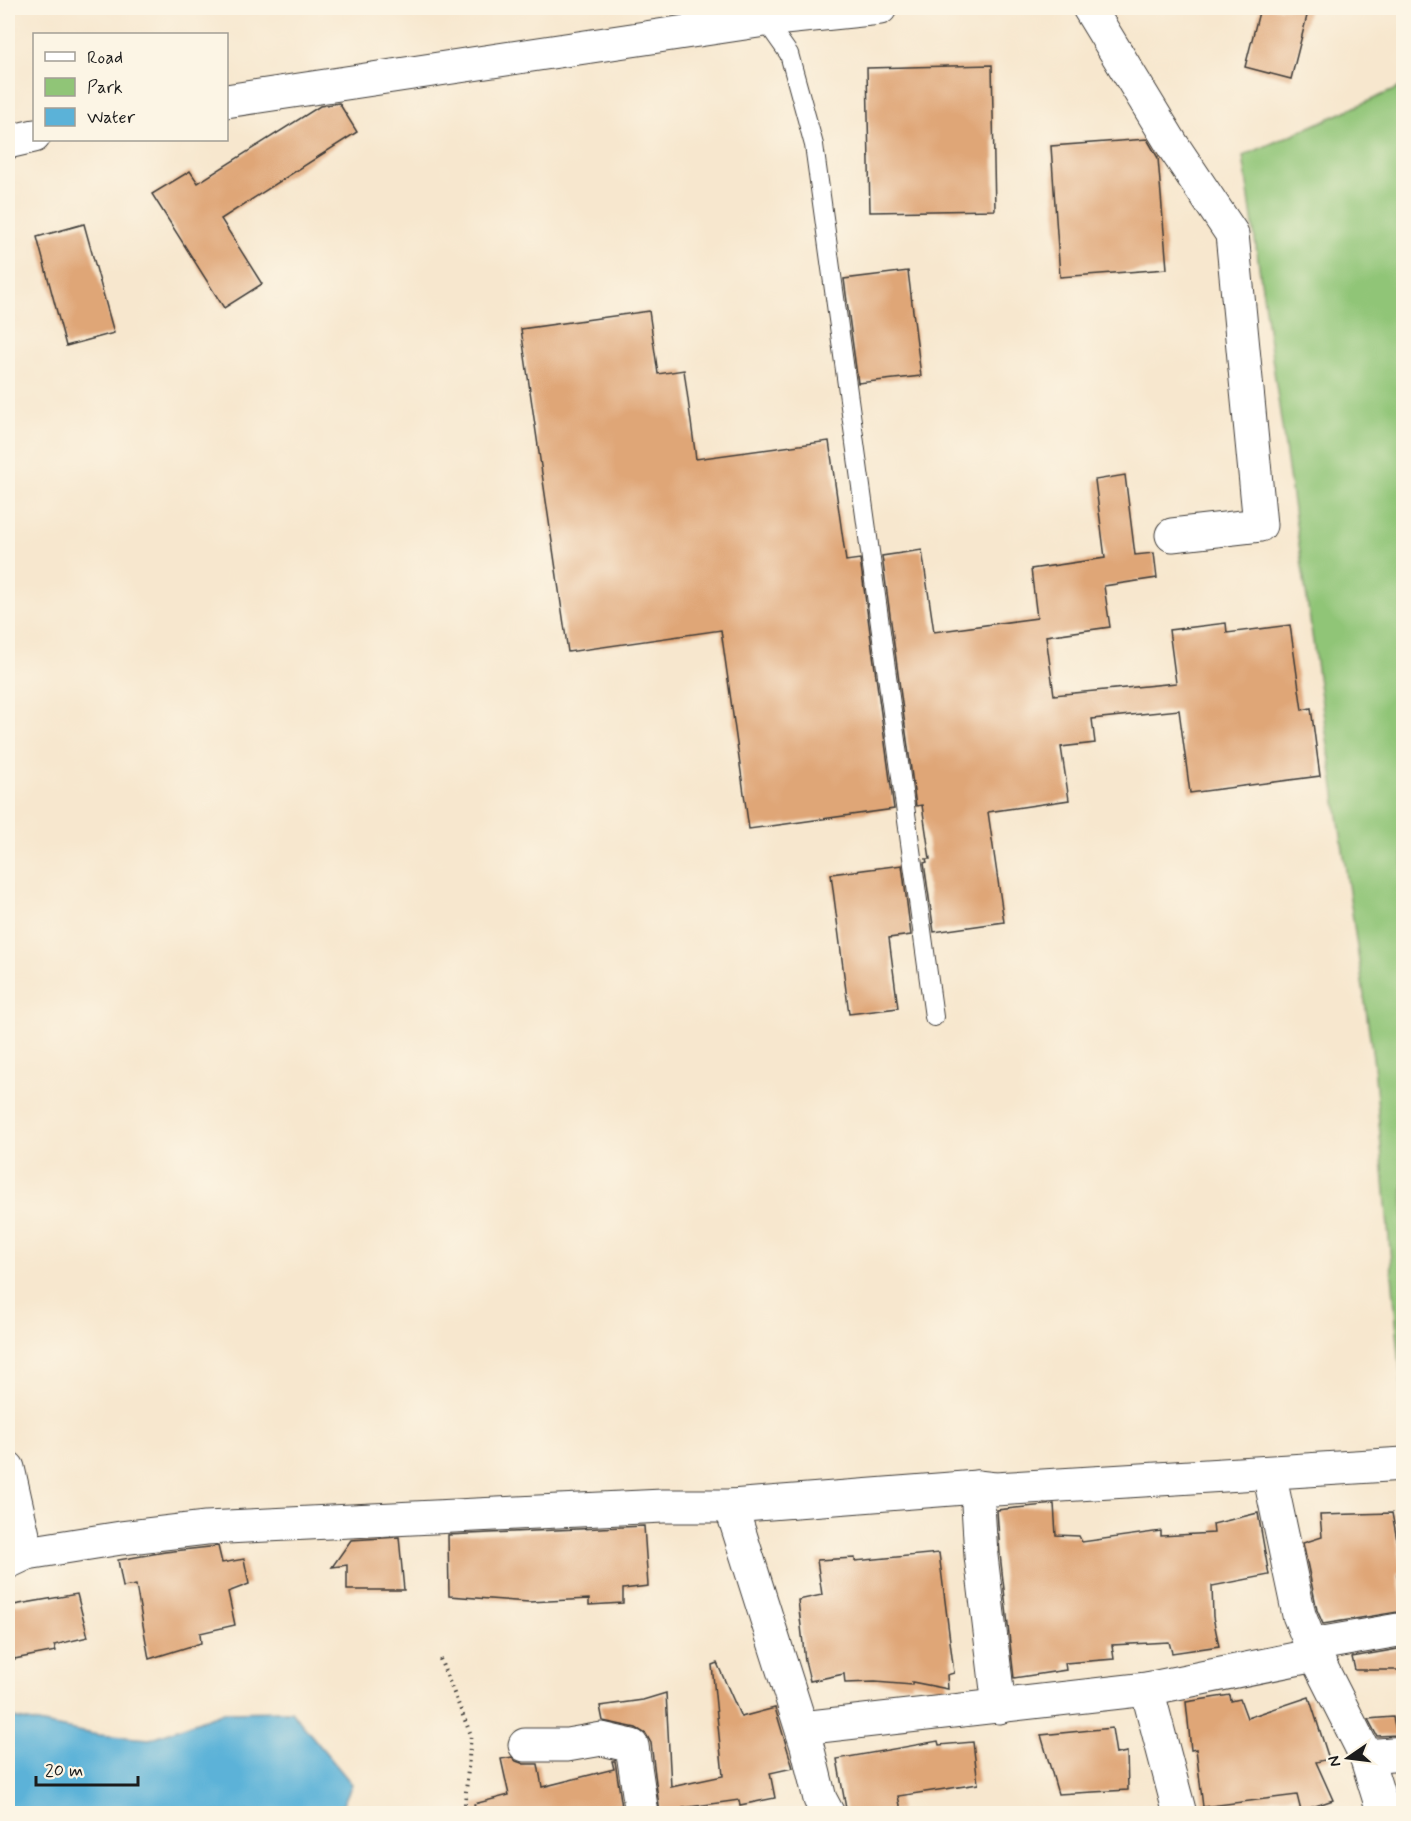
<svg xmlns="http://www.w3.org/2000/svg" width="1411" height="1821" font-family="Mynerve,sans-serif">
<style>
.green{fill:#90c577;stroke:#56704a;stroke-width:1.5}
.water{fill:#5bb2d8;stroke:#3c677a;stroke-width:1.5}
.building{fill:#dfa677}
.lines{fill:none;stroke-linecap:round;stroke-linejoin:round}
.lane-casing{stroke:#3d3a37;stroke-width:20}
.street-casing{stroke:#3d3a37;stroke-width:35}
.path{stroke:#3d3a37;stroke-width:4;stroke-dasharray:1.5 4.5;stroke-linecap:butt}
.lane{stroke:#fff;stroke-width:18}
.street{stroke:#fff;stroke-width:33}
</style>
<rect width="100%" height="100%" fill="#fcf5e5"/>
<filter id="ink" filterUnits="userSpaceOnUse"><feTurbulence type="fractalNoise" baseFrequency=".0167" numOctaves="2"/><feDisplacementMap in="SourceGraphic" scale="12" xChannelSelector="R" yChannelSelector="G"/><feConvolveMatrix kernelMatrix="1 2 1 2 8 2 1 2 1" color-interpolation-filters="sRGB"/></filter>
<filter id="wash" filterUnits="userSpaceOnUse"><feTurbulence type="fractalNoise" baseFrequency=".008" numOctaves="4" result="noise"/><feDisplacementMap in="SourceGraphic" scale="24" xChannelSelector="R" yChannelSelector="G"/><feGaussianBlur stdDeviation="1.35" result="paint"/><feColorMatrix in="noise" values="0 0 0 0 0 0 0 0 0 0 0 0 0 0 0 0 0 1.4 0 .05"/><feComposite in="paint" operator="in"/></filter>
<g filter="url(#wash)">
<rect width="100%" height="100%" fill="#f7e7ce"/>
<polygon class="green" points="1403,86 1403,1401 1374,1065 1243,156"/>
<polygon class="water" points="291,1711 352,1784 339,1813 8,1813 8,1717 98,1735 150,1739 224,1712"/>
<g id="blocks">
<g class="building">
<polygon points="1260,8 1309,8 1291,79 1245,67"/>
<polygon points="992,65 995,210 870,212 867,68"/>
<polygon points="339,103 357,132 221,219 262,284 224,308 152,194 190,171 198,183 320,106"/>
<polygon points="1147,139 1158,158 1167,269 1060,277 1051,146"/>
<polygon points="84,224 114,333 66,346 37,237"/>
<polygon points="908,271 921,376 858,383 844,279"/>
<polygon points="649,311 658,374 684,370 696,459 829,441 846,561 860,559 894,809 749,829 721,630 568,652 521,329"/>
<polygon points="1125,475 1135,555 1154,553 1157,578 1104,586 1110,627 1046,636 1054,695 1176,683 1169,630 1226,623 1227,633 1290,625 1302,710 1311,708 1320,776 1190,793 1179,710 1092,719 1095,743 1061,747 1069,800 988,812 1004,922 934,932 924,863 927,862 926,859 930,859 922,805 916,806 882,556 922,550 934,632 1037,618 1031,569 1105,558 1095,480"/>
<polygon points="902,865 911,935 889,938 898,1008 849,1014 831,874"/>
<polygon points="1054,1504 1056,1535 1079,1536 1082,1542 1161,1531 1161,1536 1214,1533 1213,1524 1258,1513 1269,1575 1212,1586 1213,1617 1219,1646 1172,1653 1169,1642 1112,1645 1114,1659 1065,1663 1066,1670 1014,1678 1000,1554 997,1510"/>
<polygon points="1392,1513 1403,1572 1397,1574 1404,1611 1323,1624 1317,1610 1303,1543 1322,1537 1320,1515"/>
<polygon points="644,1526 648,1586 623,1589 623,1603 589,1605 589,1599 529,1602 449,1596 448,1535"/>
<polygon points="399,1537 404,1590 347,1590 347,1565 332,1567 351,1540"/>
<polygon points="218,1546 222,1563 244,1559 249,1584 228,1592 235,1625 200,1633 201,1643 149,1659 136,1585 123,1587 118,1560 165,1552"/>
<polygon points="939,1553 954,1673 947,1675 948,1689 912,1682 912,1685 875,1682 845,1683 844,1674 810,1681 805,1661 798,1600 822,1595 817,1560 855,1558 855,1561"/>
<polygon points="77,1594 88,1637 54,1645 56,1651 14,1659 8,1622 8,1606"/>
<polygon points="1404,1648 1404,1670 1355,1670 1352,1657"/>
<polygon points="717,1663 741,1717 775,1708 793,1768 770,1773 775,1798 740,1805 739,1800 683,1808 684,1814 660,1814 651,1743 646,1734 636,1728 603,1721 600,1706 643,1700 666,1693 671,1787 723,1776 712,1665"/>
<polygon points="1230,1695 1231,1701 1240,1699 1247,1718 1309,1697 1329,1759 1316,1762 1333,1800 1301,1811 1297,1795 1203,1807 1196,1749 1191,1750 1186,1702"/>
<polygon points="1393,1717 1397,1735 1377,1736 1368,1719"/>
<polygon points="1112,1728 1116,1754 1127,1752 1128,1790 1058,1794 1041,1735"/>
<polygon points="938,1741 939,1745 973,1742 978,1784 898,1796 901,1810 878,1814 847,1814 837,1759"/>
<polygon points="512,1757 516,1761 524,1764 538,1764 542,1787 614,1769 612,1761 615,1761 623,1814 476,1814 474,1804 509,1795 501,1759"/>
</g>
</g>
</g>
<g filter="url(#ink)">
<use href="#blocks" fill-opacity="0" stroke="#3d3a37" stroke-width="1.5"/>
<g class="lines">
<defs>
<polyline id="lane" points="765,20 789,54 814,145 934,1017"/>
<g id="street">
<polyline points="1089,8 1173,146 1232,234 1260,525 1172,535"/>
<polyline points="226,101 765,20 880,8"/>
<polyline points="8,142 34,136"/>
<polyline points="8,1468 27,1553"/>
<polyline points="1269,1473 1299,1615 1315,1655 1366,1756 1384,1814"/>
<polyline points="977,1487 981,1556 999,1707"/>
<polyline points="731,1506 807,1746 820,1799 828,1814"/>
<polyline points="8,1562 27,1553 121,1538 206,1528 663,1506 731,1506 977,1487 995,1489 1404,1464"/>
<polyline points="1312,1645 1404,1629"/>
<polyline points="1147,1689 1180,1814"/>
<polyline points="802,1728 1147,1689 1315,1655"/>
<polyline points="525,1745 567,1745 602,1739 632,1746 642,1814"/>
<polyline points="1366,1756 1404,1753"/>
</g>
</defs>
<use href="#lane" class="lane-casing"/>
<use href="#street" class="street-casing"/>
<polyline class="path" points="440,1659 471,1735 464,1814"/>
<use href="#lane" class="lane"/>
<use href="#street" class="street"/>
</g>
</g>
<rect width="1411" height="1821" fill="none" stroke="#fcf5e5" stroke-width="30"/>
<rect x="33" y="33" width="195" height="108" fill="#fcf5e5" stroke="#a29e95" stroke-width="1.5"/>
<rect x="45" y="52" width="30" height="9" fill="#ffffff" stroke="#a29e95" stroke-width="1.5"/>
<text x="87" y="63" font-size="18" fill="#1c1c1c">Road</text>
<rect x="45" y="78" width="30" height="18" fill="#90c577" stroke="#a29e95" stroke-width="1.5"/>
<text x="87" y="93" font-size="18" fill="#1c1c1c">Park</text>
<rect x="45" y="108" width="30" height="18" fill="#5bb2d8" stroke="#a29e95" stroke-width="1.5"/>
<text x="87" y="123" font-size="18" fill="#1c1c1c">Water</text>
<g transform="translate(1348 1758) rotate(256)" stroke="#fcf5e5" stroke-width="4.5" paint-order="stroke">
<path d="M0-4.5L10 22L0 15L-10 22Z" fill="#1c1c1c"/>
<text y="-9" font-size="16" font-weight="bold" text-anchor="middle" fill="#1c1c1c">N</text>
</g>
<path d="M36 1776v9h102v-9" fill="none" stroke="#1c1c1c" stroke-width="3"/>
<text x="45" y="1776" font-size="18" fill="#1c1c1c" stroke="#fcf5e5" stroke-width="4.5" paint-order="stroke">20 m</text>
</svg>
